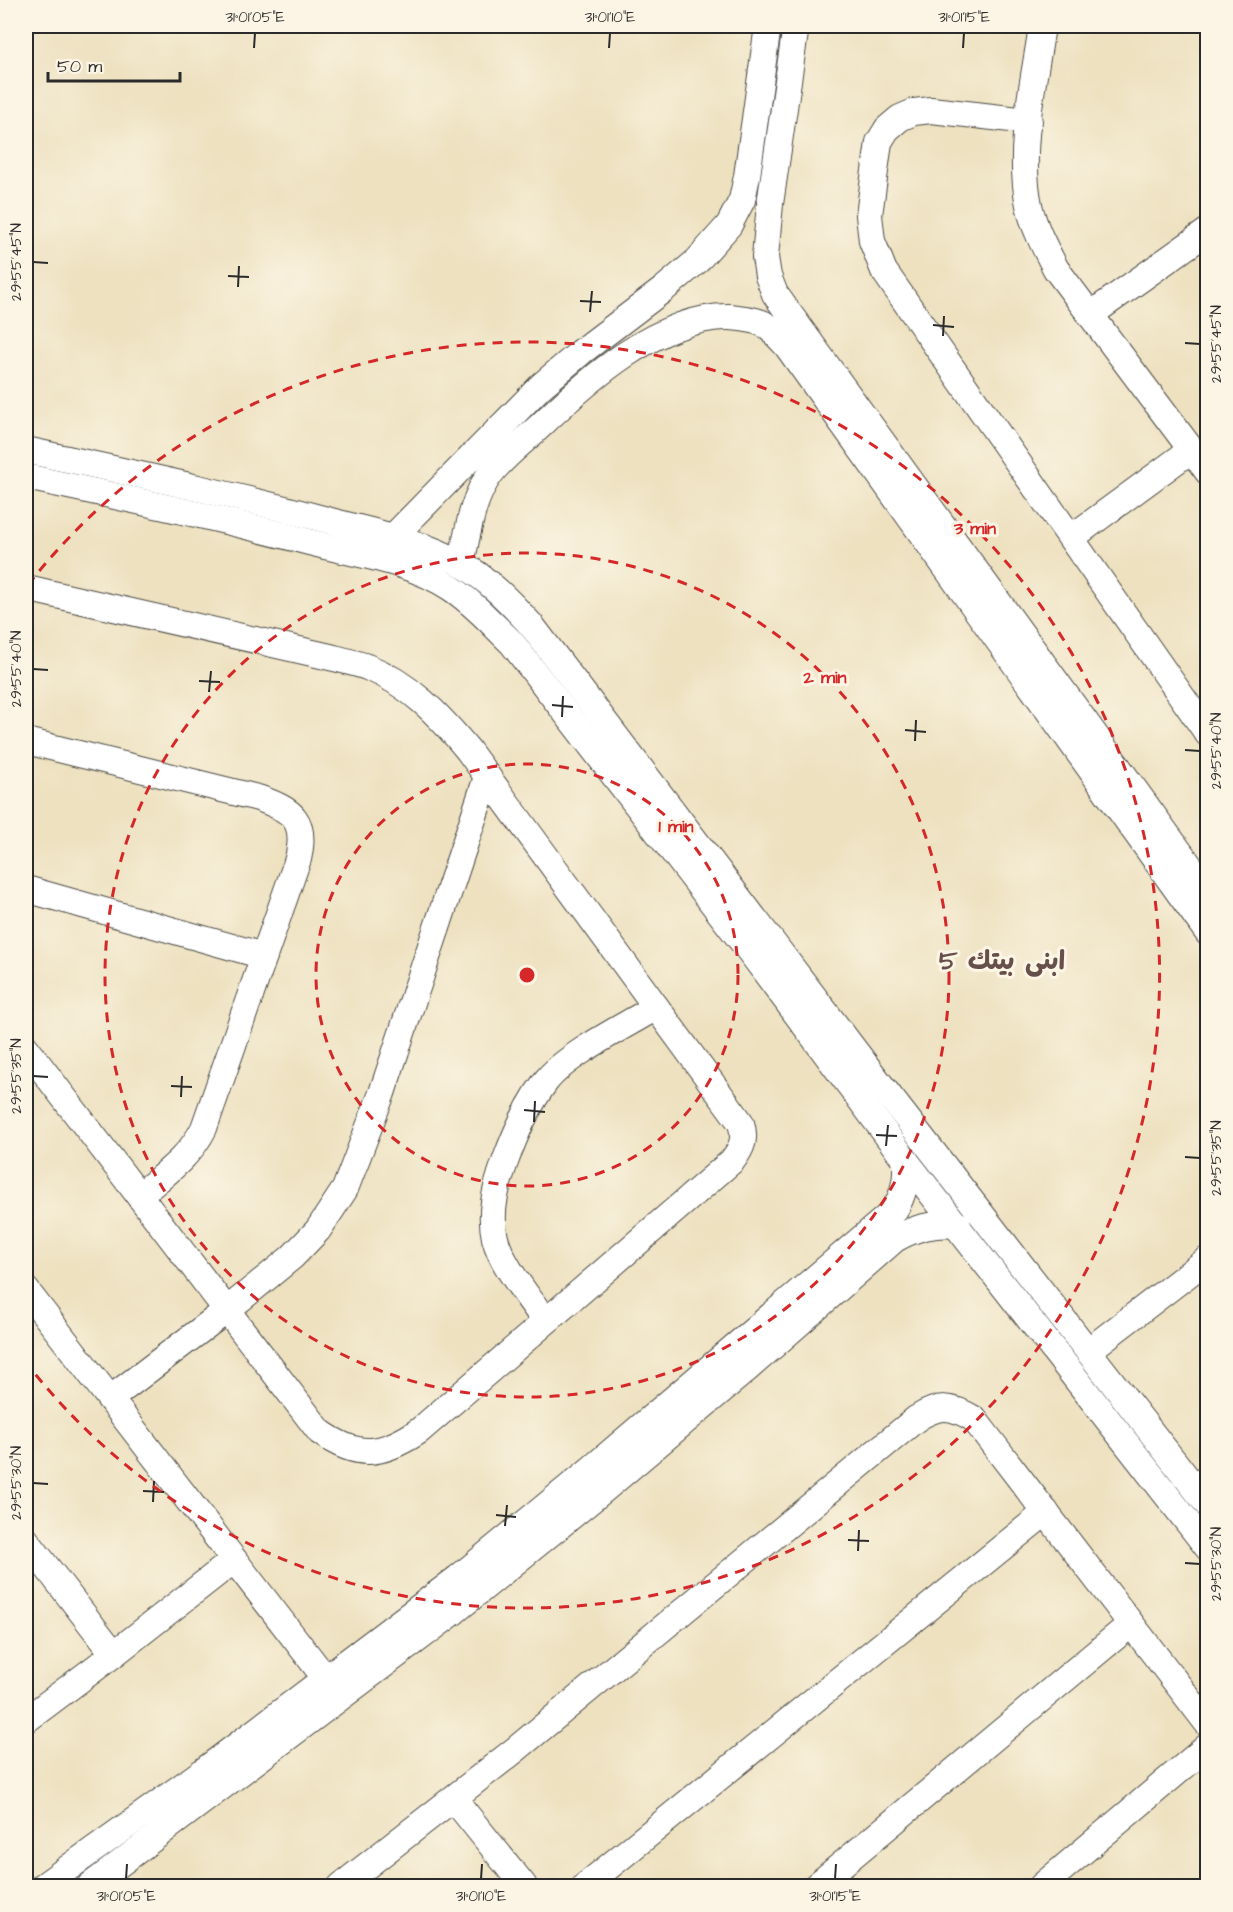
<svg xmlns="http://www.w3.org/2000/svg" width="1233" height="1912" font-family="'Architects Daughter','Playpen Sans Arabic',sans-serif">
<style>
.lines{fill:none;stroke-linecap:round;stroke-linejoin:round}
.minor-casing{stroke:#484641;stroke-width:28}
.minor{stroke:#fff;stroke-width:26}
.ticks{fill:none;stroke:#2b2b2b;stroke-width:2}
.ring{fill:none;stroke:#d62828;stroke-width:3;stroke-dasharray:10 8}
.labels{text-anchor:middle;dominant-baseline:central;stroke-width:6;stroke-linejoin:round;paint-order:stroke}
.district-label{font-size:26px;font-weight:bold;fill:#67504b;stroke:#fcf5e5}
.centre{fill:#d62828;stroke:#fcf5e5;stroke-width:3}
.ring-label{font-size:18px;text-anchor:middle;font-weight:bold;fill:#d62828;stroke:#fcf5e5;stroke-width:6;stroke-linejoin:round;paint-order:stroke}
.neatline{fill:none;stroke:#2b2b2b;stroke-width:2}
.ticks-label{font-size:15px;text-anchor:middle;fill:#2b2b2b}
</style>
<rect width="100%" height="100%" fill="#fcf5e5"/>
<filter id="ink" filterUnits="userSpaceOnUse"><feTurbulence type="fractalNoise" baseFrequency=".0167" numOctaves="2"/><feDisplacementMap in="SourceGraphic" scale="12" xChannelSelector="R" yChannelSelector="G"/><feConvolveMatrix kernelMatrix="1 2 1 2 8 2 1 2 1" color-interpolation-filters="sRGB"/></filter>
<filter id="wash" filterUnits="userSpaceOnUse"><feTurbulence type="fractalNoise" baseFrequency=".008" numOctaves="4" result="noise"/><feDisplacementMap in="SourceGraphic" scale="24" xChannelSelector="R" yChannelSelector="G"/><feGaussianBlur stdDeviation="1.35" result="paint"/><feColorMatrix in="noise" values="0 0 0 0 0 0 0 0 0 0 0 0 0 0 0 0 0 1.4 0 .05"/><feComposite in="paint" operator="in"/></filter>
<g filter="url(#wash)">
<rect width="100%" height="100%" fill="#ede1c0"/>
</g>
<g filter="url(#ink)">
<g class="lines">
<defs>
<g id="minor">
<polyline points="796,26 770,204 765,257 768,276 775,294 1208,891"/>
<path d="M 1042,26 C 1034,83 1017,148 1029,205 C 1034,228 1045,248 1056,269 L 1208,472"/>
<polyline points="1029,121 931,110 914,112 900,118 887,129 879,142 869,215 872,241 884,271 1208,734"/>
<polyline points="1090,315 1208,231"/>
<path d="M 26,450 C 126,472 227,493 327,520 C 371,532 419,540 460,563 C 488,579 510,602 532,626 L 887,1093 L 1208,1505"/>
<path d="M 26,477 C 120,497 215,517 309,542 C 357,555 409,560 451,588 C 474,603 492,624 512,643 L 754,957 L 906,1161 L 1208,1548"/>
<polyline points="393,537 541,386 581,352 664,289 697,261 729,225 742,200 747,176 768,26"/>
<polyline points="1071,538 1191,450"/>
<path d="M 461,564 C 468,534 471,499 491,473 C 504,456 524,441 540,426 C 588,380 659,316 729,317 C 740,318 754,319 764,324 C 773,330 780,339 787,346 L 1208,933"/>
<path d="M 26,588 L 330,657 C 342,660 355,663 367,667 C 409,683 440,716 468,750 L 741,1123 C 746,1139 742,1148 732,1161 L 419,1431 C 381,1456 358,1459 320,1432 L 26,1048"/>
<path d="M 26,741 L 258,798 C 293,810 307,820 298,859 L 204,1128 C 190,1157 163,1175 139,1196"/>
<polyline points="26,889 264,956"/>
<polyline points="26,1290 326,1679"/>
<path d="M 545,1321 C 529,1297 502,1266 495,1238 C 489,1212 496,1187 505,1162 C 515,1134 528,1105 546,1081 C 566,1055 627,1025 656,1007"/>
<polyline points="1088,1351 1208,1259"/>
<polyline points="110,1399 227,1310 292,1257 318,1230 345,1189 382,1093 487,777"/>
<polyline points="26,1540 114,1654"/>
<polyline points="26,1720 114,1654 234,1560"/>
<polyline points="454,1799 524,1886"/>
<path d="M 43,1886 L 206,1769 L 458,1578 L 591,1469 L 894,1211 C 904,1194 907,1180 906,1161"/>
<path d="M 90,1886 L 455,1611 L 606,1488 L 748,1368 L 895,1239 C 916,1227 934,1223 958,1225"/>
<path d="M 341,1886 L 515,1750 L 916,1419 C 939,1404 951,1405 974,1419 L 1208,1724"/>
<polyline points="585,1886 1046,1512"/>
<polyline points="816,1886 1131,1624"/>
<polyline points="1042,1886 1208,1746"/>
</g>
</defs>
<use href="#minor" class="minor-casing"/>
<use href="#minor" class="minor"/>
</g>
</g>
<path class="ticks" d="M 254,48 L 255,33M 609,48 L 610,33M 963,48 L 964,33M 33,262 L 48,263M 228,276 L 249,277M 238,287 L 239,266M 580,301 L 601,302M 590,312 L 592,291M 933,325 L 954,327M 943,336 L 944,316M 1185,343 L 1200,344M 33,669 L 48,670M 199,681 L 220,682M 209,692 L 211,671M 552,705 L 573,707M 562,717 L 563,696M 905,730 L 926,732M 915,741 L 916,720M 1185,750 L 1200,751M 33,1076 L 48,1077M 171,1086 L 192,1087M 181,1097 L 182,1076M 524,1110 L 545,1112M 534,1122 L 535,1101M 876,1135 L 897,1136M 886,1146 L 888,1125M 1185,1157 L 1200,1158M 33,1483 L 48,1484M 143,1491 L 164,1492M 153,1502 L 154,1481M 496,1515 L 516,1517M 505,1526 L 507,1505M 848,1540 L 869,1541M 858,1551 L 859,1530M 1185,1563 L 1200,1564M 126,1879 L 127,1864M 481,1879 L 482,1864M 835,1879 L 836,1864"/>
<g class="ring">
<circle cx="527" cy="975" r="211"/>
<circle cx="527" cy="975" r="422"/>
<path d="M28 585A633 633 0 1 1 28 1365"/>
</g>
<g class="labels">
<g class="district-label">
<text x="1002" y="961">ابنى بيتك 5</text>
</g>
</g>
<circle cx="527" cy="975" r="9" class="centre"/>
<g class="ring-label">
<text x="975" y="534">3 min</text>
<text x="825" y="683">2 min</text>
<text x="676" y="832">1 min</text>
</g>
<rect width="1233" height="1912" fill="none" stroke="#fcf5e5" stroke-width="66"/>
<path d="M48 72v9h132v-9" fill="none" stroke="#2b2b2b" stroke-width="3"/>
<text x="57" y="72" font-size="18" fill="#2b2b2b" stroke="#fcf5e5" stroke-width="4.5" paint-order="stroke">50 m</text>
<rect x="33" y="33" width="1167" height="1846" class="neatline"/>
<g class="ticks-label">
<text x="255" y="22">31°01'05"E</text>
<text x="610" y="22">31°01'10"E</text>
<text x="964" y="22">31°01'15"E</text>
<text transform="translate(16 262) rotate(-90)" y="5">29°55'45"N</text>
<text transform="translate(1216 344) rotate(-90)" y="5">29°55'45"N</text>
<text transform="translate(16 669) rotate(-90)" y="5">29°55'40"N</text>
<text transform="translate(1216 751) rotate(-90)" y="5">29°55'40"N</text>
<text transform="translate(16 1076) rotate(-90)" y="5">29°55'35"N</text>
<text transform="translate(1216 1158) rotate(-90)" y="5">29°55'35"N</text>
<text transform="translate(16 1483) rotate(-90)" y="5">29°55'30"N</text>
<text transform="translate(1216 1564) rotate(-90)" y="5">29°55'30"N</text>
<text x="126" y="1901">31°01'05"E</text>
<text x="481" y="1901">31°01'10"E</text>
<text x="835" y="1901">31°01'15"E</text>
</g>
</svg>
